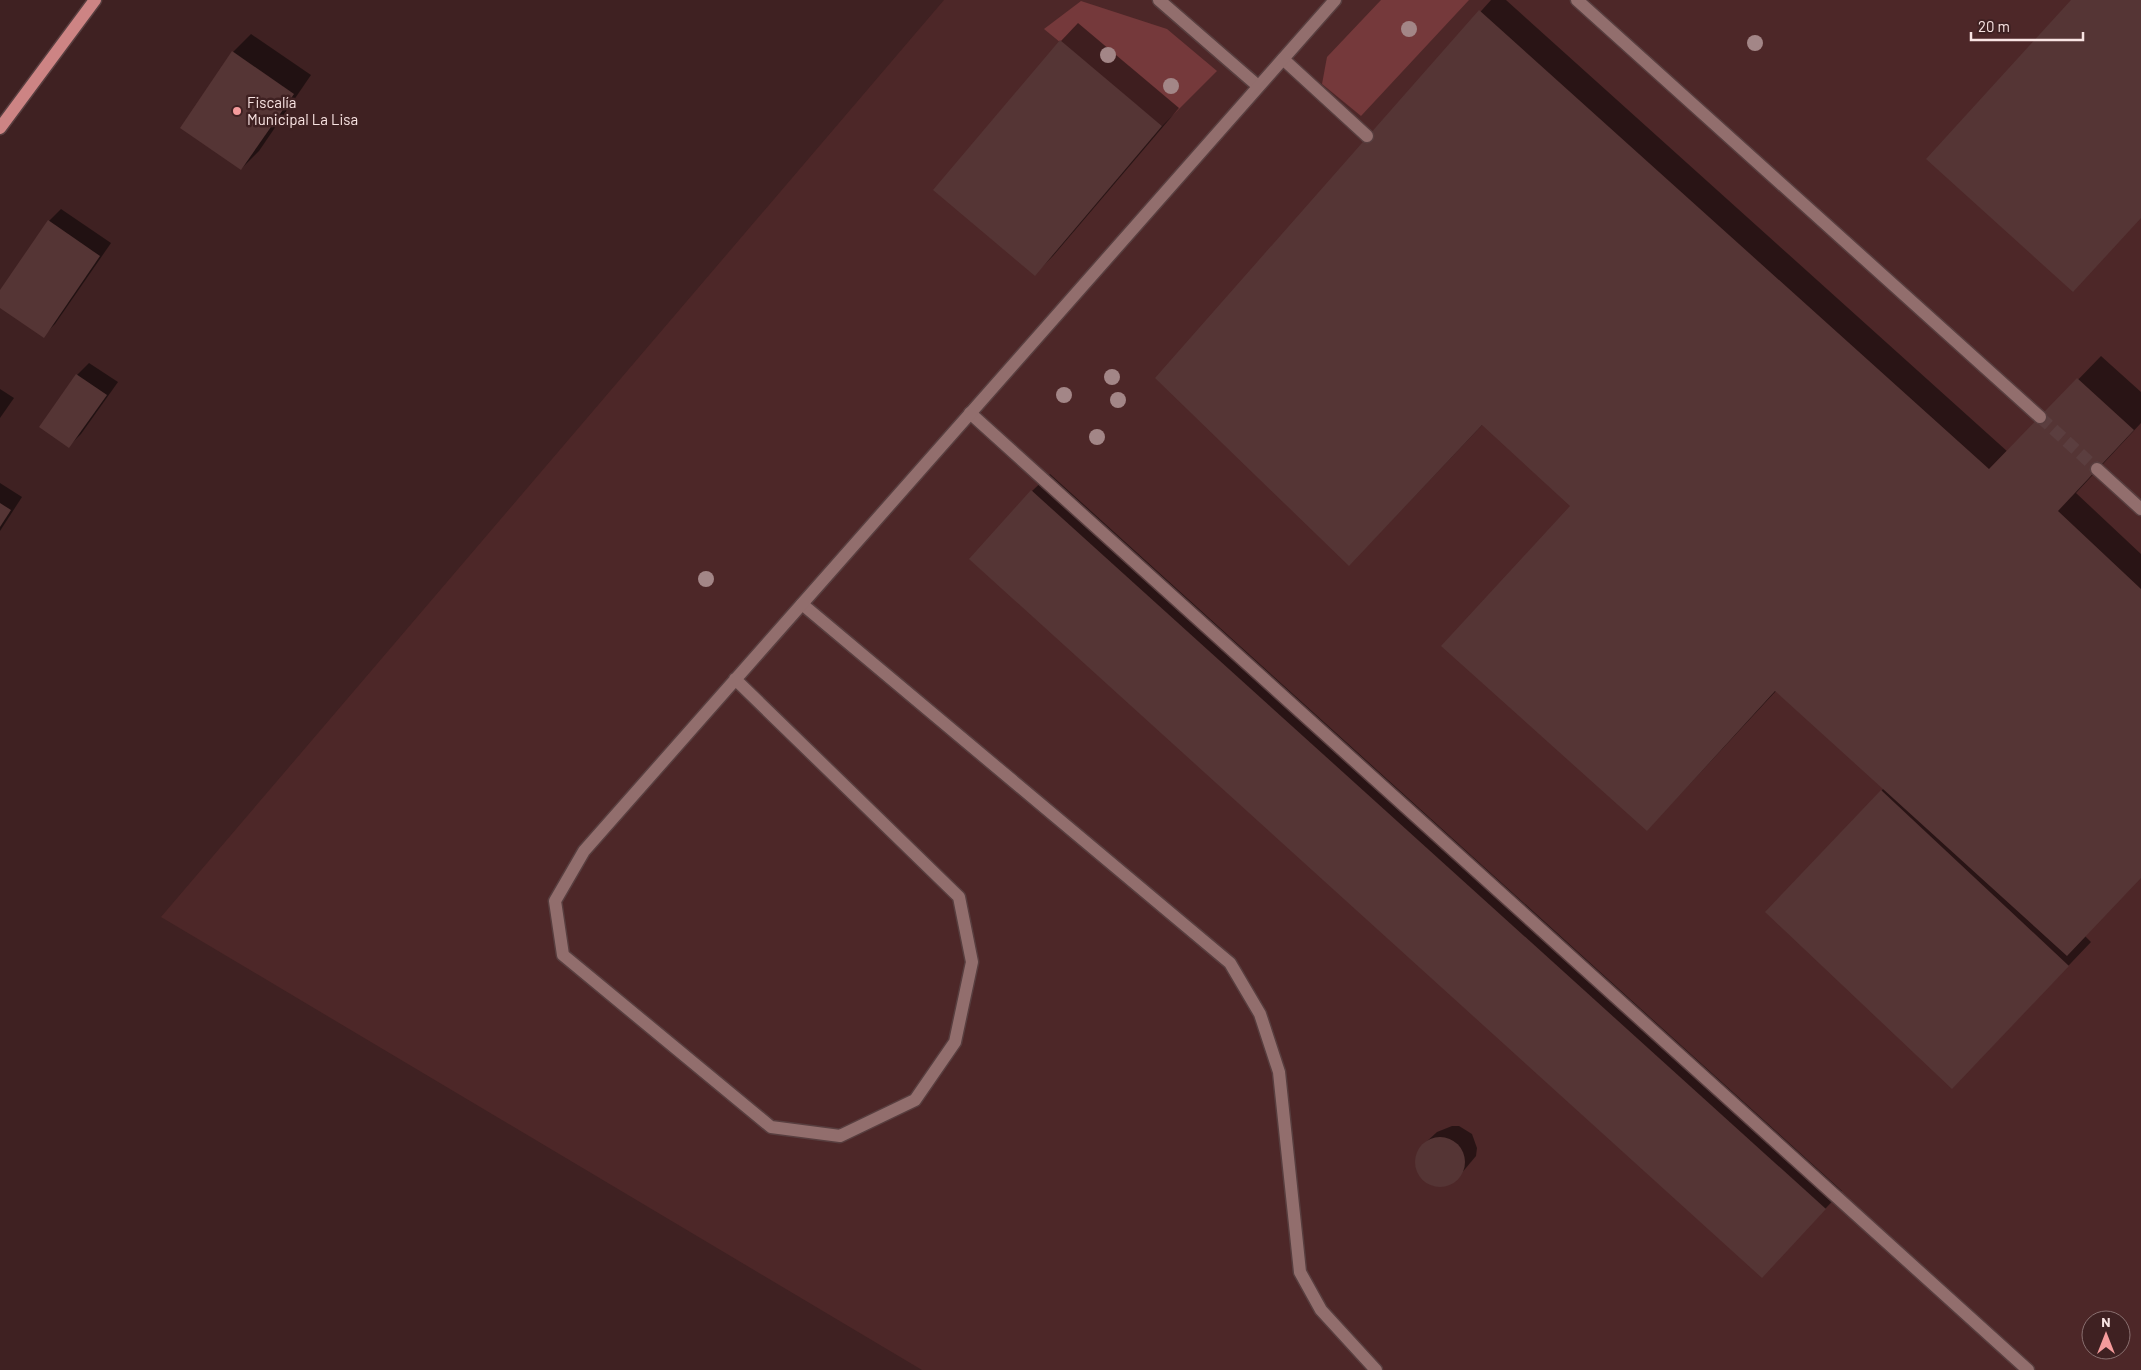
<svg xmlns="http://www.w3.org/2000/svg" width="2141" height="1370" font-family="Barlow,sans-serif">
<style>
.built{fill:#4d2728;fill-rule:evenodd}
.green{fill:#75393b}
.shadow{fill:#0007}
.building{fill:#553535}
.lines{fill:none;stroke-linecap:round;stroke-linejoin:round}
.minor-tunnel{stroke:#5b3e3f;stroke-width:12;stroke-dasharray:12 6;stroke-linecap:butt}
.minor-casing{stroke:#583e3f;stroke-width:15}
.major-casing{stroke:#583e3f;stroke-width:15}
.minor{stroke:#926e6d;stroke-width:12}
.major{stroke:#cd8484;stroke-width:12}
.tree{fill:#a38687}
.poi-dot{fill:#f59b9c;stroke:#3f2122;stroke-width:2}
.labels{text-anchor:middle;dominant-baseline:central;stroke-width:5;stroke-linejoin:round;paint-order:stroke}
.poi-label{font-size:15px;fill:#f9e4e3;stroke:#3f2122;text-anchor:start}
</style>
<rect width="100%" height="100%" fill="#3f2122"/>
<path class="built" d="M 944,0 L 2141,0 L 2141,1370 L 922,1370 L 161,917 ZM 2091,1320 L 2121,1320 L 2121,1350 L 2091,1350 Z"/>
<g class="green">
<polygon points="1381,0 1469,0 1361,116 1322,84 1327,57"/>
<polygon points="1081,1 1167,29 1217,71 1162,126 1044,29"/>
</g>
<g class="shadow">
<polygon points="1491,0 1506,0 2008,452 2101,356 2141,392 2141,423 2076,493 2141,554 2141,877 2085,936 2091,942 1975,1064 1767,912 1884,788 1776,691 1647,830 1571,505 1483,424 1372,541 1368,137"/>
<polygon points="1078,23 1179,108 1053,256 1035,274 1061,41"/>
<polygon points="251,34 311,75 259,151 241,169 233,52"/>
<polygon points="61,209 111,243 55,324 43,336 0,307 0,292 49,221"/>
<polygon points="89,363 118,382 81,434 69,446 77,375"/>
<polygon points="0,389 14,398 0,418"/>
<polygon points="1050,474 1842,1191 1762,1276 1032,491"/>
<polygon points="0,483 22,497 0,531"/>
<polygon points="1452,1126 1459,1126 1472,1134 1477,1148 1476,1156 1455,1181 1440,1186 1432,1185 1425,1181 1416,1166 1416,1159 1424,1144 1437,1132"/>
</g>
<g class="building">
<polygon points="2071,0 2141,0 2141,218 2073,292 1926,159"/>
<polygon points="1479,10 1989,469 2077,378 2134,430 2058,511 2141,589 2141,878 2067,956 1775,691 1647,831 1441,646 1570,506 1482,425 1349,566 1155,378"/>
<polygon points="1060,40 1162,126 1035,276 933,190"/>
<polygon points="232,51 294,94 241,170 180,128"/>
<polygon points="48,220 100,256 44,338 0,308 0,290"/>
<polygon points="76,374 107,395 69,448 39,427"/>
<polygon points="1031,490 1826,1209 1762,1278 969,559"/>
<polygon points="0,503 11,510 0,527"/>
<polygon points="1881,790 2069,966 1952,1089 1765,912"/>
<circle cx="1440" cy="1162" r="25"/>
</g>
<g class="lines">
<polyline class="minor-tunnel" points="2040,417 2097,469"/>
<defs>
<g id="minor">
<polyline points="1159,0 1258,86"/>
<polyline points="1577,0 2040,417"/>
<polyline points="1283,59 1367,136"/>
<polyline points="970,413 2028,1370"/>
<polyline points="2097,469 2141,509"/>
<polyline points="802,604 1230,963 1260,1014 1279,1072 1300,1272 1321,1310 1376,1370"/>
<polyline points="735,679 959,897 972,962 955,1042 915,1100 840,1136 771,1127 563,955 555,901 584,851 1335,0"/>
</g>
<polyline id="major" points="0,128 95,0"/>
</defs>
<use href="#minor" class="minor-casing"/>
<use href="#major" class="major-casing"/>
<use href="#minor" class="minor"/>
<use href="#major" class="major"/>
</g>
<g class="tree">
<circle cx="1409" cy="29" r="8"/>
<circle cx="1755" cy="43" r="8"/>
<circle cx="1108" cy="55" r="8"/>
<circle cx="1171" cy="86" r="8"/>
<circle cx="1112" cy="377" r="8"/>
<circle cx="1064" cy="395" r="8"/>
<circle cx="1118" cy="400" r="8"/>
<circle cx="1097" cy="437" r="8"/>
<circle cx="706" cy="579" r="8"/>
</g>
<circle class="poi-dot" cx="237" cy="111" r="5"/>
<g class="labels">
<g class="poi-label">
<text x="247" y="102">Fiscalía<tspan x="247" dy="17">Municipal La Lisa</tspan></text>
</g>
</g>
<g transform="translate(2106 1335)"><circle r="24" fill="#3f2122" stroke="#896f6f"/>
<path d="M0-4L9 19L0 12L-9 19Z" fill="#f59b9c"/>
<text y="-8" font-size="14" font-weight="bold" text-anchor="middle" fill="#f9e4e3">N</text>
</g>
<path d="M1971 32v8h112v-8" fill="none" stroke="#f9e4e3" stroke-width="2.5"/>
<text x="1978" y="32" font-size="15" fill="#f9e4e3" stroke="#3f2122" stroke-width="4" paint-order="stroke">20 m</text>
</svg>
